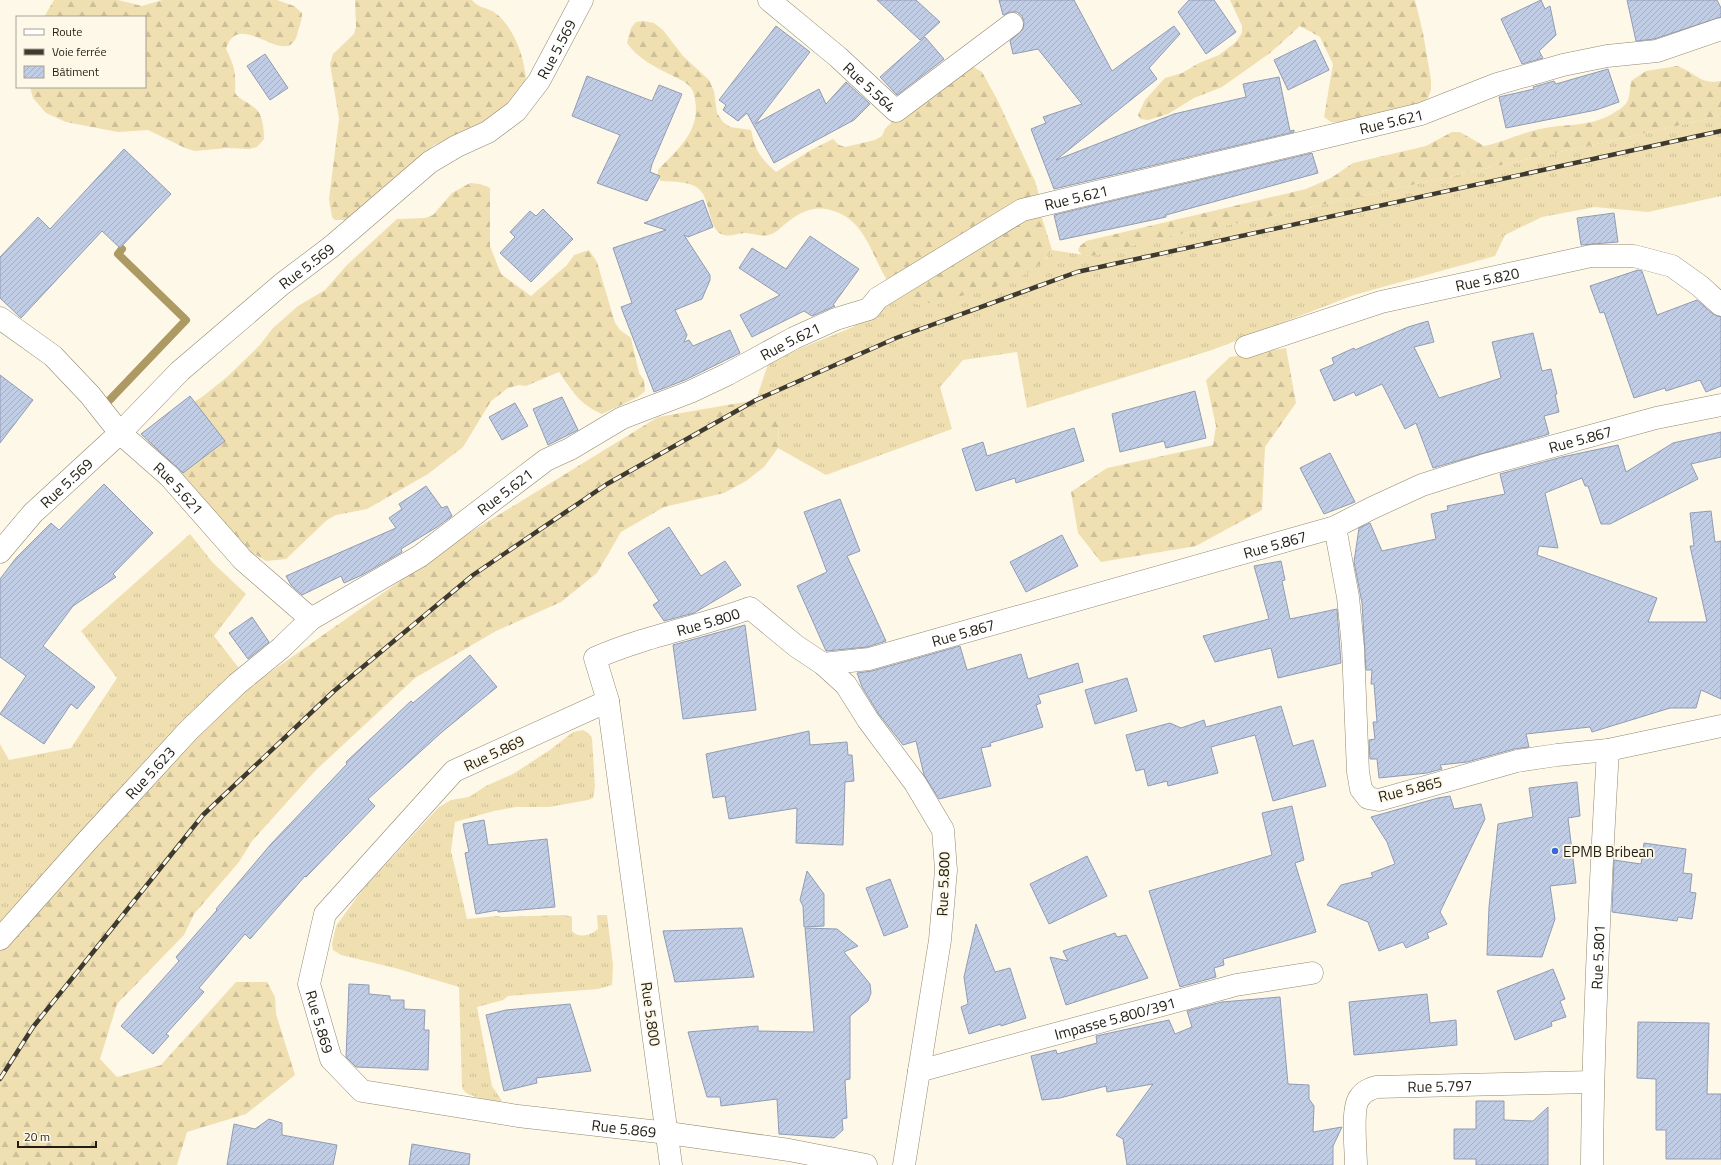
<svg xmlns="http://www.w3.org/2000/svg" width="1721" height="1165" font-family="'Titillium Web',sans-serif">
<style>
.grass{fill:url(#grass-tufts)}
.forest{fill:url(#forest-firs)}
.lines{fill:none;stroke-linecap:round;stroke-linejoin:round}
.stream{stroke:#ad9a63;stroke-width:8}
.building{fill:url(#building-hatch);stroke:#919cb4}
.minor-casing{stroke:#918870;stroke-width:23}
.minor{stroke:#fff;stroke-width:22}
.rail-casing{stroke:#3e3a2f;stroke-width:4.5}
.rail{stroke:#fef8e8;stroke-width:3;stroke-dasharray:9;stroke-linecap:butt}
.poi-dot{fill:#3968d8;stroke:#fef8e8;stroke-width:1.5}
.labels{text-anchor:middle;dominant-baseline:central;stroke-width:3.5;stroke-linejoin:round;paint-order:stroke}
.street-label{font-size:15px;fill:#211e14;stroke:#fef8e8}
.poi-label{font-size:15px;fill:#211e14;stroke:#fef8e8;text-anchor:start}
</style>
<defs>
<pattern id="grass-tufts" width="24" height="20" patternUnits="userSpaceOnUse"><rect width="24" height="20" fill="#efdfb1"/><path d="M3 7l-1-3M5 7V3M7 7l1-3M15 17l-1-3M17 17v-4M19 17l1-3" fill="none" stroke="#cdbf97"/></pattern>
<pattern id="forest-firs" width="22" height="20" patternUnits="userSpaceOnUse"><rect width="22" height="20" fill="#efdfb1"/><path d="M5 1l3.5 6h-7zM16 11l3.5 6h-7z" fill="#cdbf97"/></pattern>
<pattern id="building-hatch" width="6" height="6" patternUnits="userSpaceOnUse"><rect width="6" height="6" fill="#c0cde5"/><path d="M-1 1l2-2M0 6l6-6M5 7l2-2" fill="none" stroke="#a5b0c4"/></pattern>
</defs>
<rect width="100%" height="100%" fill="#fef8e8"/>
<g class="grass">
<polygon points="1721,116 1721,196 1648,212 1595,207 1542,217 1505,235 1495,256 1354,295 1212,350 1027,408 1017,352 963,360 940,387 952,429 826,475 778,448 779,425 756,400 769,361 853,327 892,290 1046,259 1052,250 1091,256 1174,235 1259,219"/>
<polygon points="190,534 213,563 246,594 214,636 238,667 0,923 0,744 9,760 71,748 117,678 81,631"/>
<path d="M 583,730 L 588,733 L 592,738 L 595,787 L 593,798 L 588,800 L 549,807 L 516,807 L 494,811 L 455,822 L 451,851 L 467,919 L 497,916 L 502,917 L 565,915 L 572,917 L 572,931 C 579,939 591,935 598,929 L 597,915 L 607,915 L 613,965 L 612,985 L 598,989 L 508,996 L 503,1000 L 477,1007 L 492,1086 L 502,1101 L 491,1103 L 466,1093 L 462,1088 L 459,987 L 395,968 L 341,955 L 333,950 L 332,944 L 336,926 L 363,889 L 439,807 L 451,800 L 469,797 L 486,786 L 513,774 L 550,750 L 573,732 Z"/>
</g>
<g class="forest">
<path d="M 54,0 L 118,0 L 142,6 L 162,0 L 277,0 L 294,6 L 302,13 C 302,21 299,27 297,35 C 286,71 239,6 226,49 C 235,67 236,73 235,93 C 240,100 248,102 255,108 C 263,114 264,130 264,139 L 257,147 L 249,149 L 227,148 L 195,151 L 185,148 L 148,130 L 118,132 L 66,122 L 46,113 L 33,98 L 30,87 L 145,87 L 145,17 L 44,17 Z"/>
<path d="M 355,0 L 472,0 C 478,8 486,7 494,12 C 515,27 527,63 526,88 L 489,124 L 434,145 L 355,215 L 345,220 L 335,220 L 332,217 L 329,199 L 339,119 L 330,64 L 333,54 L 354,34 L 356,27 Z"/>
<polygon points="1230,0 1415,0 1423,33 1431,80 1431,90 1428,98 1412,109 1341,123 1331,122 1324,117 1333,64 1320,37 1300,26 1270,53 1222,87 1194,98 1168,114 1148,120 1140,119 1138,115 1145,100 1165,78 1182,73 1199,63 1219,55 1236,42 1242,33 1242,26"/>
<path d="M 643,21 L 654,23 L 663,30 L 683,56 L 709,80 L 714,91 L 717,113 L 723,122 L 730,127 L 751,130 C 756,153 760,157 776,172 L 811,150 L 833,139 L 839,145 L 845,147 L 875,140 L 882,136 L 885,129 L 901,113 L 970,65 L 982,72 L 997,99 L 1035,181 L 1039,195 L 1042,218 L 1052,250 C 1029,287 961,295 920,305 C 873,294 880,231 839,213 C 816,203 801,211 784,225 C 780,228 776,233 771,234 C 762,238 754,233 745,233 C 738,233 730,237 724,235 C 708,232 711,199 699,189 C 691,181 672,182 661,181 L 658,177 L 658,170 C 677,150 701,131 695,100 C 694,94 693,88 687,84 C 683,80 676,78 671,75 C 655,67 637,58 627,43 L 631,28 L 636,22 Z"/>
<path d="M 1677,66 C 1695,72 1700,85 1721,81 L 1721,116 L 1259,219 L 1175,235 L 1091,256 L 1082,255 L 1078,250 L 1080,246 L 1086,241 L 1306,189 L 1331,178 L 1353,163 L 1426,146 L 1452,132 L 1460,132 L 1484,146 C 1504,142 1521,133 1540,129 C 1566,123 1587,128 1612,114 C 1618,110 1625,107 1628,100 C 1630,94 1630,87 1631,81 L 1646,71 Z"/>
<path d="M 470,183 L 480,184 L 490,188 L 490,246 L 501,274 L 531,296 L 567,265 L 574,255 L 589,250 L 597,262 L 615,323 L 620,330 L 631,338 L 639,373 L 644,380 L 645,391 L 638,397 L 602,414 C 579,404 573,392 559,372 L 526,386 L 519,385 L 508,388 L 491,401 L 463,447 L 428,474 L 367,509 L 336,515 L 327,520 L 286,559 L 266,561 L 251,552 L 191,487 L 150,452 L 147,434 L 150,430 L 202,397 L 227,377 L 260,345 L 273,328 L 298,306 L 325,290 L 347,265 L 397,219 L 425,218 L 433,215 L 452,193 Z"/>
<polygon points="1286,348 1296,403 1265,447 1262,510 1196,546 1101,562 1078,533 1071,492 1107,468 1213,445 1216,426 1206,380 1230,357"/>
<polygon points="756,400 766,406 779,425 778,448 764,467 746,481 724,493 664,507 621,532 597,573 561,602 496,631 415,678 315,771 252,841 239,862 194,914 184,935 117,1004 100,1059 117,1077 161,1065 236,982 267,982 275,997 276,1014 295,1075 246,1114 187,1132 177,1165 0,1165 0,923 238,667 255,683 461,538 658,417"/>
</g>
<g class="lines">
<polyline class="stream" points="101,409 186,320 118,254 122,249"/>
</g>
<g class="building">
<polygon points="877,0 916,0 940,22 920,40"/>
<polygon points="999,0 1074,0 1112,71 1174,26 1180,34 1149,68 1157,79 1056,160 1174,114 1246,97 1243,84 1279,77 1290,131 1294,130 1294,132 1054,189 1031,129 1046,123 1043,117 1082,104 1038,49 1013,54 1010,41 1023,29 1024,22 1022,16 1017,12 1010,12 1003,15"/>
<polygon points="1189,0 1214,0 1236,32 1206,54 1178,12"/>
<polygon points="1541,0 1545,9 1550,6 1556,35 1539,51 1543,58 1522,64 1501,19"/>
<polygon points="1627,0 1717,0 1721,8 1721,17 1654,39 1636,41"/>
<polygon points="776,26 810,52 755,124 819,89 826,104 846,82 870,104 854,120 774,163 747,113 738,121 723,110 726,105 719,100"/>
<polygon points="925,37 944,59 897,95 880,77"/>
<polygon points="1315,40 1329,70 1288,90 1274,60"/>
<polygon points="265,54 288,88 270,100 247,66"/>
<polygon points="1608,69 1619,102 1596,110 1506,128 1499,97 1534,89 1533,87 1554,81 1556,84"/>
<polygon points="587,76 652,101 659,85 682,94 652,164 650,172 660,176 647,201 597,183 620,135 572,116"/>
<polygon points="124,149 171,194 120,248 102,231 21,318 0,298 0,257 38,217 50,229"/>
<polygon points="1312,153 1318,173 1166,215 1166,217 1060,240 1054,215"/>
<polygon points="703,200 713,227 688,237 684,235 710,275 710,280 702,299 675,310 687,335 684,342 689,340 693,346 730,330 740,353 685,380 654,392 621,307 632,303 613,248 666,230 644,223"/>
<polygon points="543,209 573,239 531,282 500,253 515,237 510,232 530,211 536,216"/>
<polygon points="1614,213 1618,242 1581,245 1577,218"/>
<polygon points="810,236 859,269 833,305 835,306 812,316 804,311 752,337 740,315 780,295 739,268 752,248 786,269"/>
<polygon points="1638,270 1642,271 1657,315 1697,300 1713,314 1721,317 1721,386 1706,392 1700,380 1666,391 1665,388 1634,398 1604,312 1600,313 1590,286"/>
<polygon points="1428,321 1434,342 1414,347 1439,398 1501,378 1492,342 1533,333 1542,371 1551,369 1557,394 1555,394 1559,412 1544,416 1549,434 1433,468 1416,423 1405,429 1382,384 1356,396 1354,392 1334,401 1320,370 1334,364 1332,358 1354,348 1355,350 1408,327"/>
<polygon points="0,375 33,400 0,443"/>
<polygon points="1195,391 1206,438 1166,448 1164,441 1120,452 1112,414"/>
<polygon points="190,396 225,441 183,473 141,434"/>
<polygon points="562,397 578,430 548,445 533,409"/>
<polygon points="515,403 528,426 502,440 489,417"/>
<polygon points="1074,428 1084,461 1016,483 1015,478 976,491 962,449 983,442 987,456"/>
<polygon points="1721,432 1721,457 1691,464 1698,479 1610,524 1601,524 1588,486 1585,486 1582,478 1545,493 1558,548 1539,546 1537,555 1657,598 1648,622 1707,622 1690,546 1694,546 1690,513 1711,511 1715,542 1721,541 1721,699 1701,690 1696,708 1670,708 1592,732 1590,727 1526,734 1529,747 1514,749 1467,762 1440,765 1442,769 1427,773 1379,778 1377,759 1370,759 1369,740 1375,739 1373,722 1377,722 1374,684 1371,684 1372,670 1366,670 1362,603 1354,562 1359,528 1370,523 1382,551 1436,539 1431,514 1448,510 1447,506 1505,494 1500,474 1562,457 1618,445 1626,472 1673,443"/>
<polygon points="1330,453 1355,502 1324,514 1300,468"/>
<polygon points="104,484 153,533 113,574 116,577 73,606 43,646 95,687 77,709 71,704 44,744 0,714 26,676 0,657 0,579 16,558 51,523 59,530"/>
<polygon points="426,486 442,508 447,506 452,516 437,527 401,549 402,552 362,575 344,583 341,576 302,595 291,585 286,576 396,528 389,518 402,509 399,504"/>
<polygon points="840,499 860,551 847,556 886,641 867,647 826,651 797,586 827,572 804,512"/>
<polygon points="669,527 701,576 725,561 741,585 694,613 664,621 653,605 659,601 628,553"/>
<polygon points="1062,535 1078,566 1026,592 1010,562"/>
<polygon points="1281,561 1285,580 1282,581 1290,619 1337,609 1341,663 1278,678 1271,648 1215,662 1203,636 1269,619 1254,566"/>
<polygon points="252,617 269,642 248,659 229,633"/>
<polygon points="745,625 756,710 683,719 673,645"/>
<polygon points="960,646 967,670 1021,654 1028,679 1078,663 1083,682 1038,695 1041,703 1036,705 1043,727 990,743 991,746 981,748 991,786 939,799 924,775 916,741 903,745 878,713 862,687 857,673 872,671"/>
<polygon points="470,655 497,687 442,732 368,799 375,806 306,877 305,876 250,939 245,934 199,988 204,992 166,1034 169,1036 153,1054 121,1026 179,961 176,957 217,910 216,909 271,844 347,764 346,762 411,701 413,703"/>
<polygon points="1127,678 1137,711 1095,724 1085,690"/>
<polygon points="1281,706 1293,746 1313,740 1326,786 1273,801 1255,735 1211,747 1218,773 1168,786 1167,781 1148,786 1144,769 1136,771 1126,735 1170,723 1181,728 1204,720 1206,727"/>
<polygon points="809,731 810,745 847,742 848,755 852,755 854,781 845,782 843,845 796,843 797,808 729,819 725,796 713,798 706,754"/>
<polygon points="1577,782 1580,816 1568,818 1576,883 1550,886 1555,919 1542,957 1487,955 1489,907 1498,824 1533,817 1529,788"/>
<polygon points="1450,796 1454,809 1481,804 1485,819 1440,912 1447,924 1427,933 1429,938 1406,948 1403,942 1379,951 1368,922 1327,905 1341,885 1373,877 1371,873 1395,864 1387,842 1371,817 1438,798"/>
<polygon points="1292,806 1304,860 1295,863 1316,932 1223,959 1224,965 1214,968 1216,977 1180,987 1149,891 1272,855 1262,813"/>
<polygon points="484,820 488,845 547,839 555,907 498,912 498,910 476,914 465,853 469,852 463,824"/>
<polygon points="1644,843 1686,849 1683,873 1692,874 1690,892 1696,893 1692,919 1678,917 1677,921 1612,912 1614,860 1641,864"/>
<polygon points="1087,856 1107,896 1049,924 1030,884"/>
<polygon points="807,871 824,894 824,926 804,927 803,906 800,900"/>
<polygon points="890,879 908,927 884,936 866,888"/>
<polygon points="976,924 995,972 1010,968 1026,1018 1001,1026 1001,1024 969,1034 961,1007 968,1004 964,977"/>
<polygon points="742,928 754,977 675,982 663,931"/>
<polygon points="805,928 837,929 858,946 844,952 870,984 871,993 868,1001 850,1016 850,1079 845,1080 847,1118 842,1119 843,1130 834,1138 779,1134 777,1099 721,1106 720,1097 707,1097 688,1032 758,1026 758,1031 814,1032"/>
<polygon points="1115,933 1117,937 1126,935 1148,978 1066,1005 1050,957 1068,961 1063,951"/>
<polygon points="1553,969 1565,999 1560,1001 1566,1017 1551,1022 1552,1026 1515,1040 1497,991"/>
<polygon points="349,984 369,985 369,994 390,996 390,1000 404,1000 404,1009 425,1010 424,1030 429,1030 428,1070 356,1067 346,1057"/>
<polygon points="1427,994 1430,1023 1456,1020 1457,1045 1354,1055 1349,1002"/>
<polygon points="1280,997 1288,1084 1309,1085 1309,1099 1314,1106 1313,1132 1342,1127 1333,1146 1333,1165 1127,1165 1123,1139 1116,1135 1153,1084 1107,1092 1106,1086 1060,1098 1042,1100 1031,1056 1056,1050 1057,1054 1097,1043 1096,1036 1169,1020 1175,1034 1192,1027 1187,1011 1222,1002"/>
<polygon points="570,1004 591,1071 536,1078 537,1083 504,1091 486,1015 506,1010"/>
<polygon points="1638,1022 1709,1023 1707,1094 1721,1094 1721,1159 1666,1159 1666,1130 1656,1130 1656,1079 1637,1078"/>
<polygon points="1476,1101 1504,1101 1504,1120 1533,1121 1548,1107 1548,1165 1476,1165 1476,1159 1454,1159 1454,1129 1476,1129"/>
<polygon points="269,1119 282,1123 282,1135 337,1145 333,1165 227,1165 234,1124 255,1129"/>
<polygon points="412,1144 470,1154 469,1165 409,1165"/>
</g>
<g class="lines">
<defs>
<g id="minor">
<path id="s1" d="M 769,0 L 838,57 L 896,111 L 1012,24"/>
<path id="s2" d="M 0,318 L 53,356 L 90,395 L 120,433 L 169,476 L 243,560 L 311,619 L 420,556 L 546,460 L 570,449 L 622,418 L 690,392 L 728,374 L 794,338 L 836,319 L 869,309 L 878,298 L 1022,210 L 1421,114 L 1497,84 L 1563,65 L 1607,56 L 1657,51 L 1721,29"/>
<path id="s3" d="M 1246,347 L 1381,302 L 1591,256 L 1634,256 L 1672,266 L 1700,286 L 1721,305"/>
<polyline points="1335,527 1348,597 1353,647 1358,772 1361,789 1368,798 1379,800 1517,761 1557,755 1608,750 1721,726"/>
<path id="s4" d="M 0,552 L 33,513 L 120,433 L 180,371 L 282,284 L 331,247 L 430,162 L 457,146 L 488,132 L 516,111 L 539,81 L 582,0"/>
<path id="s5" d="M 823,664 L 869,659 L 1335,527 L 1372,508 L 1422,485 L 1488,464 L 1656,418 L 1721,405"/>
<path id="s6" d="M 608,701 L 454,771 L 325,914 L 309,984 L 331,1059 L 362,1091 L 518,1116 L 668,1133 L 789,1150 L 866,1165"/>
<path id="s7" d="M 0,939 L 87,841 L 188,731 L 237,684 L 281,648 L 311,619"/>
<path id="s8" d="M 919,1071 L 1236,985 L 1312,973"/>
<path id="s9" d="M 671,1165 L 608,701 L 595,658 C 645,636 699,627 750,608 L 796,646 L 823,664 L 846,685 L 868,720 L 915,783 L 943,830 L 946,870 L 940,940 L 904,1165"/>
<path id="s10" d="M 1356,1165 C 1356,1150 1351,1107 1360,1097 C 1364,1091 1370,1089 1376,1087 L 1593,1082"/>
<path id="s11" d="M 1592,1165 C 1593,1027 1600,888 1608,750"/>
</g>
</defs>
<use href="#minor" class="minor-casing"/>
<use href="#minor" class="minor"/>
<defs>
<polyline id="rail" points="0,1079 33,1027 203,815 334,691 473,575 607,484 756,400 896,338 1077,272 1721,131"/>
</defs>
<use href="#rail" class="rail-casing"/>
<use href="#rail" class="rail"/>
</g>
<circle class="poi-dot" cx="1555" cy="851" r="4"/>
<g class="labels">
<g class="street-label">
<text stroke="none"><textPath href="#s4" startOffset="756">Rue 5.569</textPath></text>
<text stroke="none"><textPath href="#s1" startOffset="133">Rue 5.564</textPath></text>
<text stroke="none"><textPath href="#s2" startOffset="1639">Rue 5.621</textPath></text>
<text stroke="none"><textPath href="#s2" startOffset="1315">Rue 5.621</textPath></text>
<text stroke="none"><textPath href="#s4" startOffset="420">Rue 5.569</textPath></text>
<text stroke="none"><textPath href="#s3" startOffset="251">Rue 5.820</textPath></text>
<text stroke="none"><textPath href="#s2" startOffset="991">Rue 5.621</textPath></text>
<text stroke="none"><textPath href="#s5" startOffset="792">Rue 5.867</textPath></text>
<text stroke="none"><textPath href="#s4" startOffset="96">Rue 5.569</textPath></text>
<text stroke="none"><textPath href="#s2" startOffset="248">Rue 5.621</textPath></text>
<text stroke="none"><textPath href="#s2" startOffset="667">Rue 5.621</textPath></text>
<text stroke="none"><textPath href="#s5" startOffset="468">Rue 5.867</textPath></text>
<text stroke="none"><textPath href="#s9" startOffset="632">Rue 5.800</textPath></text>
<text stroke="none"><textPath href="#s5" startOffset="144">Rue 5.867</textPath></text>
<text transform="translate(494 753) rotate(-25)">Rue 5.869</text>
<text stroke="none"><textPath href="#s7" startOffset="224">Rue 5.623</textPath></text>
<text transform="translate(1410 789) rotate(-14)">Rue 5.865</text>
<text transform="translate(943 884) rotate(-88)">Rue 5.800</text>
<text stroke="none"><textPath href="#s11" startOffset="208">Rue 5.801</textPath></text>
<text transform="translate(651 1014) rotate(82)">Rue 5.800</text>
<text stroke="none"><textPath href="#s8" startOffset="203">Impasse 5.800/391</textPath></text>
<text stroke="none"><textPath href="#s6" startOffset="473">Rue 5.869</textPath></text>
<text stroke="none"><textPath href="#s10" startOffset="152">Rue 5.797</textPath></text>
<text stroke="none"><textPath href="#s6" startOffset="821">Rue 5.869</textPath></text>
</g>
<g class="poi-label">
<text x="1563" y="851">EPMB Bribean</text>
</g>
</g>
<rect x="16" y="16" width="130" height="72" fill="#fef8e8" stroke="#a6a193"/>
<rect x="24" y="29" width="20" height="6" fill="#ffffff" stroke="#a6a193"/>
<text x="52" y="36" font-size="12" fill="#211e14">Route</text>
<rect x="24" y="49" width="20" height="6" fill="#3e3a2f" stroke="#a6a193"/>
<text x="52" y="56" font-size="12" fill="#211e14">Voie ferrée</text>
<rect x="24" y="66" width="20" height="12" fill="url(#building-hatch)" stroke="#a6a193"/>
<text x="52" y="76" font-size="12" fill="#211e14">Bâtiment</text>
<path d="M18 1141v6h78v-6" fill="none" stroke="#211e14" stroke-width="2"/>
<text x="24" y="1141" font-size="12" fill="#211e14" stroke="#fef8e8" stroke-width="3" paint-order="stroke">20 m</text>
</svg>
